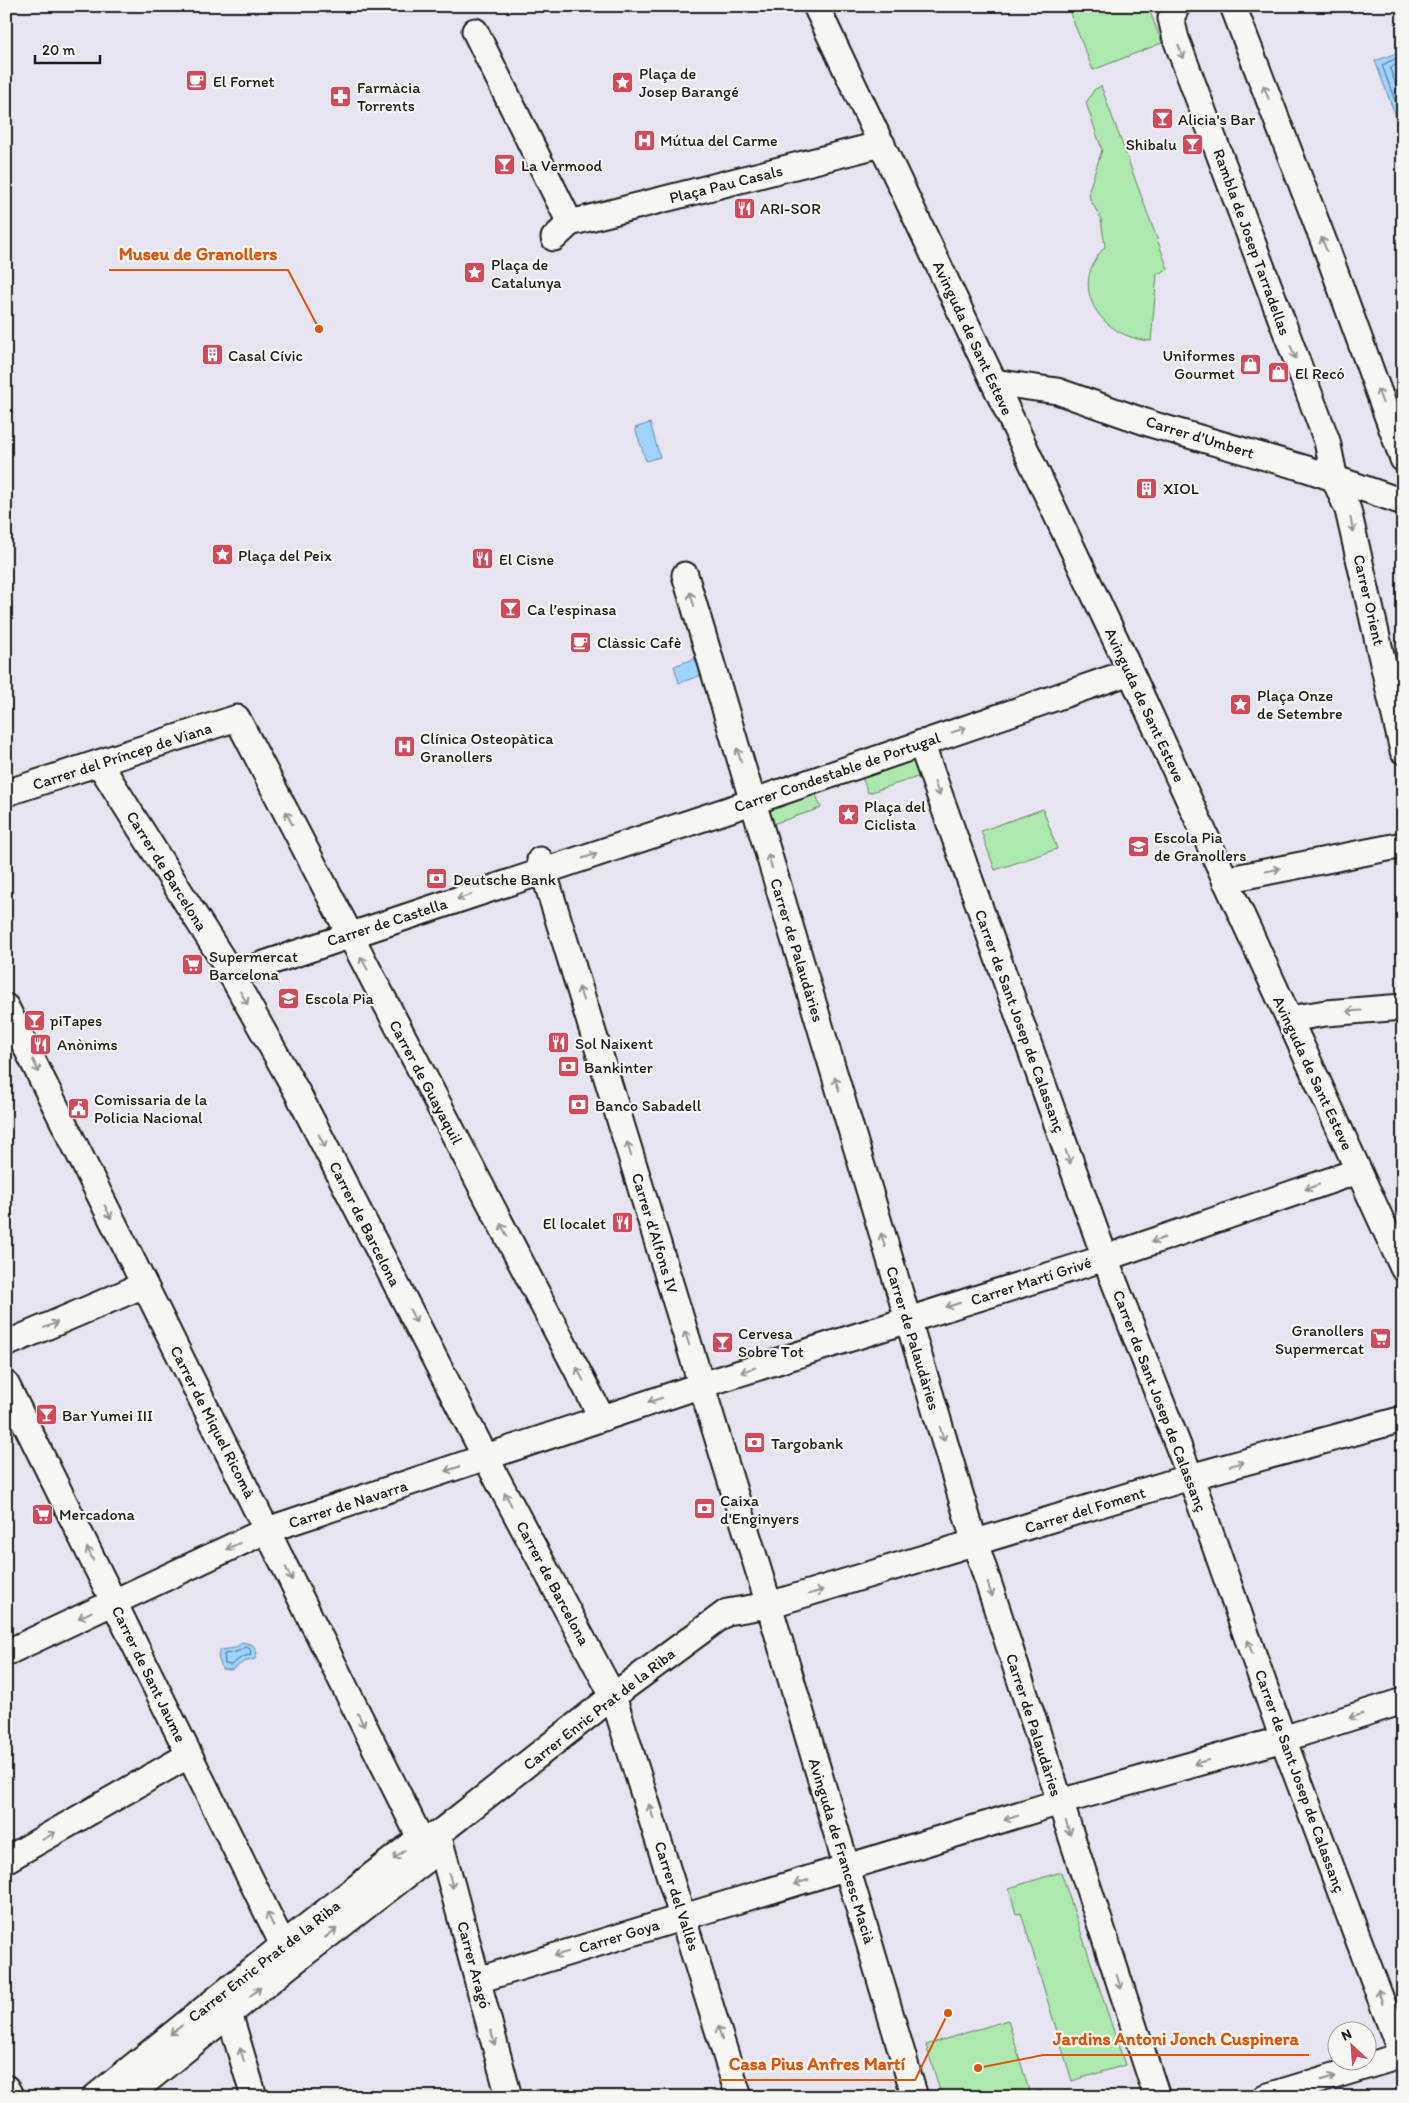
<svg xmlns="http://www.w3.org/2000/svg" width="1409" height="2103" font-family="Itim,sans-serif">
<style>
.green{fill:#ade9af;stroke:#648266}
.water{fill:#9ed3fd;stroke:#6a8aa3}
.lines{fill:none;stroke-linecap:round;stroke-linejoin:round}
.shore{stroke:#506576;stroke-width:1}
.minor-casing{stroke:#1c1c1c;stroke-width:29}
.minor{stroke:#f6f6f2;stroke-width:25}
.oneway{stroke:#949492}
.labels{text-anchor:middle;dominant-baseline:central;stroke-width:4.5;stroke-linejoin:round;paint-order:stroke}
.poi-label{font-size:16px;fill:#1c1c1c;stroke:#f6f6f2;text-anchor:start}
.street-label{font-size:16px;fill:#1c1c1c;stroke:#f6f6f2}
.leader{fill:none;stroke:#de560d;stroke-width:2}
.callout-dot{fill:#de560d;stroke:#f6f6f2;stroke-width:2}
.callout-label{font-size:18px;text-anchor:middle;font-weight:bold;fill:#de560d;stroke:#f6f6f2;stroke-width:4.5;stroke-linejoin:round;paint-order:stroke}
</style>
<rect width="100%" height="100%" fill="#e6e4f0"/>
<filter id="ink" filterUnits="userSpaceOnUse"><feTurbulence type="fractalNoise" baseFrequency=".02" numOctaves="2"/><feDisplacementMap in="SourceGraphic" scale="10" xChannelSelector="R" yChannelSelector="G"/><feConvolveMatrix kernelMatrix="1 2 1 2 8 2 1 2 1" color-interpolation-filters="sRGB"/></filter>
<g filter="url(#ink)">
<g class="green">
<polygon points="1067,6 1156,6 1149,9 1162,43 1093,70"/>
<path d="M 1101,86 L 1168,269 L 1157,274 L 1151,341 C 1101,338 1066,287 1105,247 L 1101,219 L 1090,199 L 1089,190 L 1102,150 L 1086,103 L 1094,90 Z"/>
<polygon points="916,759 921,776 868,793 862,777"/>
<polygon points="815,792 821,808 767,826 762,810"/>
<polygon points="1043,809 1057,849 995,870 981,831"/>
<polygon points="1061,1872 1125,2065 1072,2081 1021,1913 1016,1914 1009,1888"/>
<polygon points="1008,2020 1030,2094 1041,2091 1042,2097 942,2097 926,2045"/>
</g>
<g class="water">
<polygon points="1399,52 1403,61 1403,114 1396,117 1375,61"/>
<polygon points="650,423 660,457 646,461 635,428"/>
<polygon points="702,656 708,673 679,683 674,666"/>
<polygon points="243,1642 253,1645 257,1653 255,1659 244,1662 231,1670 222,1669 218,1656 220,1650 235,1648"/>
</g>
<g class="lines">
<g class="shore">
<polyline points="1403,60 1395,59 1382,65 1398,109 1403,110"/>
<polyline points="1403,67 1395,65 1390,69 1403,103"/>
<polygon points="247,1647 250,1649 251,1655 242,1657 231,1665 225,1664 224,1654 236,1652"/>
</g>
<defs>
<g id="minor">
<polyline points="816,6 1119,647 1403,1268"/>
<polyline points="1177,6 1171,18 1176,39 1327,441 1335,480 1348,510 1403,751"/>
<polyline points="1233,6 1327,250 1403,459"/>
<polyline points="475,31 570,223"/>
<polyline points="554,238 570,223 882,144"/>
<polyline points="994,382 1057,391 1154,425 1307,469 1403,502"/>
<polyline points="685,575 971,1530 1157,2097"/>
<polyline points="921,743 1105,1258 1195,1489 1283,1739 1403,2058"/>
<polyline points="99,763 226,965 297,1092 486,1458 613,1696 739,2097"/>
<polyline points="6,793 237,718 602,1418"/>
<polyline points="540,860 769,1605 915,2097"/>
<polyline points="1225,880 1403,845"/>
<polyline points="231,975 752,802 1130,672"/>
<polyline points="6,1007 420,1838"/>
<polyline points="1289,1019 1326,1013 1403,1007"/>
<polyline points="6,1344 144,1285"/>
<polyline points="6,1384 292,1963"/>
<polyline points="6,1653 267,1530 702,1385 1105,1258 1358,1171"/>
<polyline points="438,1834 509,2097"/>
<polyline points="6,1860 189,1755"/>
<polyline points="478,1980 1060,1802 1283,1739 1403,1701"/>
<polyline points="229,2013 254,2097"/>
<polyline points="6,2088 11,2097"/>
<polyline points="95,2097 297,1934 420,1838 436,1835"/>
<polyline points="127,2097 292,1963 426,1860 438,1834 613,1696 727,1612 769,1605 1190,1477 1403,1419"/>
<polyline points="1265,2097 1403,2055"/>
</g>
</defs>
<use href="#minor" class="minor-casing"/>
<use href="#minor" class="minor"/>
</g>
<defs><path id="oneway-shaft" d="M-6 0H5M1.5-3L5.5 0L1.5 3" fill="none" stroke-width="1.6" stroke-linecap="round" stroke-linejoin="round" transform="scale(1.25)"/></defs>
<g class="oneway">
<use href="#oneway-shaft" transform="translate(1181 52) rotate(69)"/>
<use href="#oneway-shaft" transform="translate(1266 92) rotate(-111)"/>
<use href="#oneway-shaft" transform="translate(1324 244) rotate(-111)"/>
<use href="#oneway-shaft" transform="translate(1293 352) rotate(69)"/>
<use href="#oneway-shaft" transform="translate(1380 396) rotate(-110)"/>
<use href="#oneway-shaft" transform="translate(1352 525) rotate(77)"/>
<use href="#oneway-shaft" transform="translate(692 599) rotate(-107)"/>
<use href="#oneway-shaft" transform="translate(959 730) rotate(-19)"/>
<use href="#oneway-shaft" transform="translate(739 755) rotate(-107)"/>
<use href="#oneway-shaft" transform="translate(937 789) rotate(70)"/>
<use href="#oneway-shaft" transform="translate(289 818) rotate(-117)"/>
<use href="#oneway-shaft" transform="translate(590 856) rotate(-18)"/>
<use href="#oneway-shaft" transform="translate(770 861) rotate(-106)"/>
<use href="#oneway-shaft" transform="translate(1273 870) rotate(-12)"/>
<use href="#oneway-shaft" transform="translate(464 897) rotate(162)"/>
<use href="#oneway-shaft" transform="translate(364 963) rotate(-118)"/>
<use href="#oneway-shaft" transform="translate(581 994) rotate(-107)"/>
<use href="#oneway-shaft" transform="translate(244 998) rotate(61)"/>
<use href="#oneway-shaft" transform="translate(1354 1011) rotate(176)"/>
<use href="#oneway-shaft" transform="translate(36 1066) rotate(64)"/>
<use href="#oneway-shaft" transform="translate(837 1084) rotate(-107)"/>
<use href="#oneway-shaft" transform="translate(322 1141) rotate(63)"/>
<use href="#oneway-shaft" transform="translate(629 1149) rotate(-107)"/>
<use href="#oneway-shaft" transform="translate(1068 1157) rotate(70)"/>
<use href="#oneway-shaft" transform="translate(1312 1187) rotate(161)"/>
<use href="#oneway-shaft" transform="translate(108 1212) rotate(64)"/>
<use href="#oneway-shaft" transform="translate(504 1230) rotate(-118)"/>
<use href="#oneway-shaft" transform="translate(883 1240) rotate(-107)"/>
<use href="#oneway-shaft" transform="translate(1158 1240) rotate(161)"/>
<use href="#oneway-shaft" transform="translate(953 1305) rotate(162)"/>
<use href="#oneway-shaft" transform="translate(413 1316) rotate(63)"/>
<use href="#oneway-shaft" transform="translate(51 1325) rotate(-23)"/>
<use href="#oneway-shaft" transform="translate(687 1338) rotate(-107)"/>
<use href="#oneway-shaft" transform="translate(748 1370) rotate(163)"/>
<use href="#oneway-shaft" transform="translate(580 1374) rotate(-118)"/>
<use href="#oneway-shaft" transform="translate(655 1400) rotate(162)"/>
<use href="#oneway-shaft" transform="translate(942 1434) rotate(73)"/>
<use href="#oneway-shaft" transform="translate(1237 1464) rotate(-15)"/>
<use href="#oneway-shaft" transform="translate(452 1469) rotate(162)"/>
<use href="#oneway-shaft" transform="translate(508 1499) rotate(-118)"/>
<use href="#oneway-shaft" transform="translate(233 1546) rotate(155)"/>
<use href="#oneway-shaft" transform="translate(90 1554) rotate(-116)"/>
<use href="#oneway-shaft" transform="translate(289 1574) rotate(64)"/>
<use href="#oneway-shaft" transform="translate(990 1590) rotate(72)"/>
<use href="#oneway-shaft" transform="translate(816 1592) rotate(-17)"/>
<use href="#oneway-shaft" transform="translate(85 1615) rotate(154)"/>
<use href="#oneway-shaft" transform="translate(1250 1647) rotate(-109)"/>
<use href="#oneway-shaft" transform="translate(1356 1716) rotate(163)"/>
<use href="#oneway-shaft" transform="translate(361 1720) rotate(64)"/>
<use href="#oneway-shaft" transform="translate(1201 1762) rotate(164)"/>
<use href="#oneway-shaft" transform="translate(651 1811) rotate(-108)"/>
<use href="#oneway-shaft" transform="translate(1011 1818) rotate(163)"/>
<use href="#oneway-shaft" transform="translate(1068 1828) rotate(72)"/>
<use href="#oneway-shaft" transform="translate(49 1836) rotate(-30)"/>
<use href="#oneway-shaft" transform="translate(399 1855) rotate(142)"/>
<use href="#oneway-shaft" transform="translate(451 1881) rotate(75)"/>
<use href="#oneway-shaft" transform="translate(801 1882) rotate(164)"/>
<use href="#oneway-shaft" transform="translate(270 1919) rotate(-116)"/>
<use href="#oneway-shaft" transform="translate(331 1933) rotate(-38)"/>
<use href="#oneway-shaft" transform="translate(561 1954) rotate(163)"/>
<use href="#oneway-shaft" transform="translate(1119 1982) rotate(72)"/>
<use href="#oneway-shaft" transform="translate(255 1992) rotate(-39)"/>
<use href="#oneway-shaft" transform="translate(1380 1996) rotate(-110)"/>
<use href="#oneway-shaft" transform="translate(176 2030) rotate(142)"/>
<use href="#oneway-shaft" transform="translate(720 2033) rotate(-107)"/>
<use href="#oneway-shaft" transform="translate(493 2038) rotate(75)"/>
<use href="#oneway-shaft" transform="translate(242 2055) rotate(-107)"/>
<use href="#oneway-shaft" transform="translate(1328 2078) rotate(-17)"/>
</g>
</g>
<defs>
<symbol id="cafe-square" viewBox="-11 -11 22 22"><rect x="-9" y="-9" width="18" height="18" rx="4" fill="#d1495b" stroke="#f6f6f2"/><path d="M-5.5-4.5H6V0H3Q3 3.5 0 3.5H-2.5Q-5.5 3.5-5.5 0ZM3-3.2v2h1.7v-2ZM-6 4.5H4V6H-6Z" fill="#fff"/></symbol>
<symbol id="sight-square" viewBox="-11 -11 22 22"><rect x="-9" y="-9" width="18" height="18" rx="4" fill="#d1495b" stroke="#f6f6f2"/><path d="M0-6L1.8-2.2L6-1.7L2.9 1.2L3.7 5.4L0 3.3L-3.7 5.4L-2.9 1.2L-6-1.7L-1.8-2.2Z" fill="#fff"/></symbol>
<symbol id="pharmacy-square" viewBox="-11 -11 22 22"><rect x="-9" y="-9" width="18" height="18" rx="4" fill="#d1495b" stroke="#f6f6f2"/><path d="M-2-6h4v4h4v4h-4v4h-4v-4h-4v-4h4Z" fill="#fff"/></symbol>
<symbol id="bar-square" viewBox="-11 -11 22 22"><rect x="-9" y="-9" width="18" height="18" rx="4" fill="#d1495b" stroke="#f6f6f2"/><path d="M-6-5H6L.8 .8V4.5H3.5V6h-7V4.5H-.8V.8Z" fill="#fff"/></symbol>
<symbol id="hospital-square" viewBox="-11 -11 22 22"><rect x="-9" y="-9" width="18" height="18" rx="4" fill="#d1495b" stroke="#f6f6f2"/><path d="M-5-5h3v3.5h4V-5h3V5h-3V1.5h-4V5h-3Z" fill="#fff"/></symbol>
<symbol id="restaurant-square" viewBox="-11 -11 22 22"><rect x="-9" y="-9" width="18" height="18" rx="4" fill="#d1495b" stroke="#f6f6f2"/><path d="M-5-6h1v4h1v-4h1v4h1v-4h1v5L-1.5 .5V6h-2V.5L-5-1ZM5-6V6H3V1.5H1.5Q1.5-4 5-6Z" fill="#fff"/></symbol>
<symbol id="building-square" viewBox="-11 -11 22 22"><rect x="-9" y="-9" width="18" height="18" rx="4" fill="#d1495b" stroke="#f6f6f2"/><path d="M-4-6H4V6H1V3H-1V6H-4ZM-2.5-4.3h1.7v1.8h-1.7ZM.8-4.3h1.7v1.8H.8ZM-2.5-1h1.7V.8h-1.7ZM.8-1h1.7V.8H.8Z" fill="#fff"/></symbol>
<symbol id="shop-square" viewBox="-11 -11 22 22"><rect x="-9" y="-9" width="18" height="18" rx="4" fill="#d1495b" stroke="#f6f6f2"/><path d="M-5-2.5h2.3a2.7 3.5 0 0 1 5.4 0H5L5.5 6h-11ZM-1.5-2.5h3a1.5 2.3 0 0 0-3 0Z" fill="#fff"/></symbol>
<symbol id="school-square" viewBox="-11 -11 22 22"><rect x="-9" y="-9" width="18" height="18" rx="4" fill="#d1495b" stroke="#f6f6f2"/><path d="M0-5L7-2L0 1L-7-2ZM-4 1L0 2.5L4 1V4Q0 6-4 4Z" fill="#fff"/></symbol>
<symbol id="bank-square" viewBox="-11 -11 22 22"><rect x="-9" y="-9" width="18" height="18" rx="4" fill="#d1495b" stroke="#f6f6f2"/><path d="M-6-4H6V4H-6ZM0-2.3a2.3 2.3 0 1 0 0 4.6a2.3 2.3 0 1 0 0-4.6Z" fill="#fff"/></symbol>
<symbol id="supermarket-square" viewBox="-11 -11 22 22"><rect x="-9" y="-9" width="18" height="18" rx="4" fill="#d1495b" stroke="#f6f6f2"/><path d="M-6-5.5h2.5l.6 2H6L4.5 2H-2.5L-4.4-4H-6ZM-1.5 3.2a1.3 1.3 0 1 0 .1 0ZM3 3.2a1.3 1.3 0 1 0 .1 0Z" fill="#fff"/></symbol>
<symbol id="civic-square" viewBox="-11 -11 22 22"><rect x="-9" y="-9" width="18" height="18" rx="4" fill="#d1495b" stroke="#f6f6f2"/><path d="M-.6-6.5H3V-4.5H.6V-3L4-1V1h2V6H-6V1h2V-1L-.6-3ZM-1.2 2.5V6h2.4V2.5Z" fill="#fff"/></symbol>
</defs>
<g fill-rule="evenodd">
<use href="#cafe-square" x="184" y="68" width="25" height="25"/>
<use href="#sight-square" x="610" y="70" width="25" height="25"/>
<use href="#pharmacy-square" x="328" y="84" width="25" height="25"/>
<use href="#bar-square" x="1150" y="106" width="25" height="25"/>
<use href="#hospital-square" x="632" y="128" width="25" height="25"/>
<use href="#bar-square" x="1180" y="132" width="25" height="25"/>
<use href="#bar-square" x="492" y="152" width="25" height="25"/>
<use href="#restaurant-square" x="732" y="196" width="25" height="25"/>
<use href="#sight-square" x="462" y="260" width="25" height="25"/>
<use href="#building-square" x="200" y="342" width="25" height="25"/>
<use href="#shop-square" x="1238" y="352" width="25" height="25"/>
<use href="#shop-square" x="1266" y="360" width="25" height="25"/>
<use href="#building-square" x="1134" y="476" width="25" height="25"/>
<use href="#sight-square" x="210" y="542" width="25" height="25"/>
<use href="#restaurant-square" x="470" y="546" width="25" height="25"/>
<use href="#bar-square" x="498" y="596" width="25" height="25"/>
<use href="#cafe-square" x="568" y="630" width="25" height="25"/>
<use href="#sight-square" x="1228" y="692" width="25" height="25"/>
<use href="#hospital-square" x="392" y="734" width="25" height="25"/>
<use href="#sight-square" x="836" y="802" width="25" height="25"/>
<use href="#school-square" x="1126" y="834" width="25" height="25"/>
<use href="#bank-square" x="424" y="866" width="25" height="25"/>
<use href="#supermarket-square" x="180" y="952" width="25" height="25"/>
<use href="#school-square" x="276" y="986" width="25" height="25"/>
<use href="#bar-square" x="22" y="1008" width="25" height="25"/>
<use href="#restaurant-square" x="546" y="1030" width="25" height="25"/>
<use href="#restaurant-square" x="28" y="1032" width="25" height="25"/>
<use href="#bank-square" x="556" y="1054" width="25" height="25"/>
<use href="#bank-square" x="566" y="1092" width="25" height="25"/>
<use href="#civic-square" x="66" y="1096" width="25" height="25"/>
<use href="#restaurant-square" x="610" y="1210" width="25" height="25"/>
<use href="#supermarket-square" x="1368" y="1326" width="25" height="25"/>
<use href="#bar-square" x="710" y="1330" width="25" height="25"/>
<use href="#bar-square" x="34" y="1402" width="25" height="25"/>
<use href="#bank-square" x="742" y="1430" width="25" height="25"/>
<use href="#bank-square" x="692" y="1496" width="25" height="25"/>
<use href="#supermarket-square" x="30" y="1502" width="25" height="25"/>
</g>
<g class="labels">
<g class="poi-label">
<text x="639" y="73">Plaça de<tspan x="639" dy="18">Josep Barangé</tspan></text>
<text x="213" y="81">El Fornet</text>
<text x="357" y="87">Farmàcia<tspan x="357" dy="18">Torrents</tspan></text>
<text x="1178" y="119">Alicia's Bar</text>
<text x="660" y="140">Mútua del Carme</text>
<text x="1177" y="144" text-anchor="end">Shibalu</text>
<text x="521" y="165">La Vermood</text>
<text x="760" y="208">ARI-SOR</text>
<text x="491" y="264">Plaça de<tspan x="491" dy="18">Catalunya</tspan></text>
<text x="228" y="355">Casal Cívic</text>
<text x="1235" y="355" text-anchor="end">Uniformes<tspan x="1235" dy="18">Gourmet</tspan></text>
<text x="1295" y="373">El Recó</text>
<text x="1163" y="488">XIOL</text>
<text x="238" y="555">Plaça del Peix</text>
<text x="499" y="559">El Cisne</text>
<text x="527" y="609">Ca l’espinasa</text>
<text x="597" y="642">Clàssic Cafè</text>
<text x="1257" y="695">Plaça Onze<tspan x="1257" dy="18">de Setembre</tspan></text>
<text x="420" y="738">Clínica Osteopàtica<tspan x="420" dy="18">Granollers</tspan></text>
<text x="864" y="806">Plaça del<tspan x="864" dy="18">Ciclista</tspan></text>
<text x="1154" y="837">Escola Pia<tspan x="1154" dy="18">de Granollers</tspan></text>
<text x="453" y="879">Deutsche Bank</text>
<text x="209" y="956">Supermercat<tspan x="209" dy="18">Barcelona</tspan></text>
<text x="305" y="998">Escola Pia</text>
<text x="50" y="1020">piTapes</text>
<text x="575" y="1043">Sol Naixent</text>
<text x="57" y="1044">Anònims</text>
<text x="584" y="1067">Bankinter</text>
<text x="94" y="1099">Comissaria de la<tspan x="94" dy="18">Policia Nacional</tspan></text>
<text x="595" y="1105">Banco Sabadell</text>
<text x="606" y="1223" text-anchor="end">El localet</text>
<text x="1364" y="1330" text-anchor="end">Granollers<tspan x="1364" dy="18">Supermercat</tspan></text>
<text x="738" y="1333">Cervesa<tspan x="738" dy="18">Sobre Tot</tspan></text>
<text x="62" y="1415">Bar Yumei III</text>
<text x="771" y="1443">Targobank</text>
<text x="720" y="1500">Caixa<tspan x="720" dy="18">d'Enginyers</tspan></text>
<text x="59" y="1514">Mercadona</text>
</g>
<g class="street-label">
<text transform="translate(726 184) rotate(-14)">Plaça Pau Casals</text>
<text transform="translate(1252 242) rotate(70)">Rambla de Josep Tarradellas</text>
<text transform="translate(973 338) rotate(65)">Avinguda de Sant Esteve</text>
<text transform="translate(1200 437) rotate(17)">Carrer d'Umbert</text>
<text transform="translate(1369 600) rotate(77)">Carrer Orient</text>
<text transform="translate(1145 705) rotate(65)">Avinguda de Sant Esteve</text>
<text transform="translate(122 756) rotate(-18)">Carrer del Príncep de Viana</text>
<text transform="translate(837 772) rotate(-19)">Carrer Condestable de Portugal</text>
<text transform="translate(167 871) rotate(58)">Carrer de Barcelona</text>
<text transform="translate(387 922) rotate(-18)">Carrer de Castella</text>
<text transform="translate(797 950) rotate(73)">Carrer de Palaudàries</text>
<text transform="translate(1020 1021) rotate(70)">Carrer de Sant Josep de Calassanç</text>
<text transform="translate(1313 1073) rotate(65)">Avinguda de Sant Esteve</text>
<text transform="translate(426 1082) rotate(62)">Carrer de Guayaquil</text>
<text transform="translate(365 1224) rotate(63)">Carrer de Barcelona</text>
<text transform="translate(655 1233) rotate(73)">Carrer d'Alfons IV</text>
<text transform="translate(1031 1281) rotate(-18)">Carrer Martí Grivé</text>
<text transform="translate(913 1338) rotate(73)">Carrer de Palaudàries</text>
<text transform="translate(1160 1401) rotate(69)">Carrer de Sant Josep de Calassanç</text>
<text transform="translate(213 1422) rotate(63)">Carrer de Miquel Ricomà</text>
<text transform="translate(348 1504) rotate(-18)">Carrer de Navarra</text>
<text transform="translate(1085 1510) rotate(-17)">Carrer del Foment</text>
<text transform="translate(553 1583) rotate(62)">Carrer de Barcelona</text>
<text transform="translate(149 1674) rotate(64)">Carrer de Sant Jaume</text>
<text transform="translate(599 1709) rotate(-38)">Carrer Enric Prat de la Riba</text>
<text transform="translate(1034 1725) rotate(72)">Carrer de Palaudàries</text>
<text transform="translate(1300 1781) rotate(70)">Carrer de Sant Josep de Calassanç</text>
<text transform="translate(842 1851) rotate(73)">Avinguda de Francesc Macià</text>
<text transform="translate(677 1896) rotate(72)">Carrer del Vallès</text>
<text transform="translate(619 1936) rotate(-17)">Carrer Goya</text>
<text transform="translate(264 1961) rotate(-38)">Carrer Enric Prat de la Riba</text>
<text transform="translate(474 1965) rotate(75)">Carrer Aragó</text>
</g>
</g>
<path class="leader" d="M319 329L288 270H109M978 2068L1043 2055H1309M948 2013L915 2080H719"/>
<g class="callout-dot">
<circle cx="319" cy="329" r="5"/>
<circle cx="978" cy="2068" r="5"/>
<circle cx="948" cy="2013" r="5"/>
</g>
<g class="callout-label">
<text x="198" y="260">Museu de Granollers</text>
<text x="1176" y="2045">Jardins Antoni Jonch Cuspinera</text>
<text x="817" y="2070">Casa Pius Anfres Martí</text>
</g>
<rect width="1409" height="2103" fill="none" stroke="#f6f6f2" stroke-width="25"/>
<rect x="12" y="12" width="1384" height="2078" fill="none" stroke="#1c1c1c" stroke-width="2" filter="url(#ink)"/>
<g transform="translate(1352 2046) rotate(334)"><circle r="24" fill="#f6f6f2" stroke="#9f9f9c"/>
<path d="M0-4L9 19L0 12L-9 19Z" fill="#d1495b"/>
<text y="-8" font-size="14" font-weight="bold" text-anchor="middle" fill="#1c1c1c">N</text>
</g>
<path d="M35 55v8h65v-8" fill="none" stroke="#1c1c1c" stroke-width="2.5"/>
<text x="42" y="55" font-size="15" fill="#1c1c1c" stroke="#f6f6f2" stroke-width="4" paint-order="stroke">20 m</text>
</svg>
